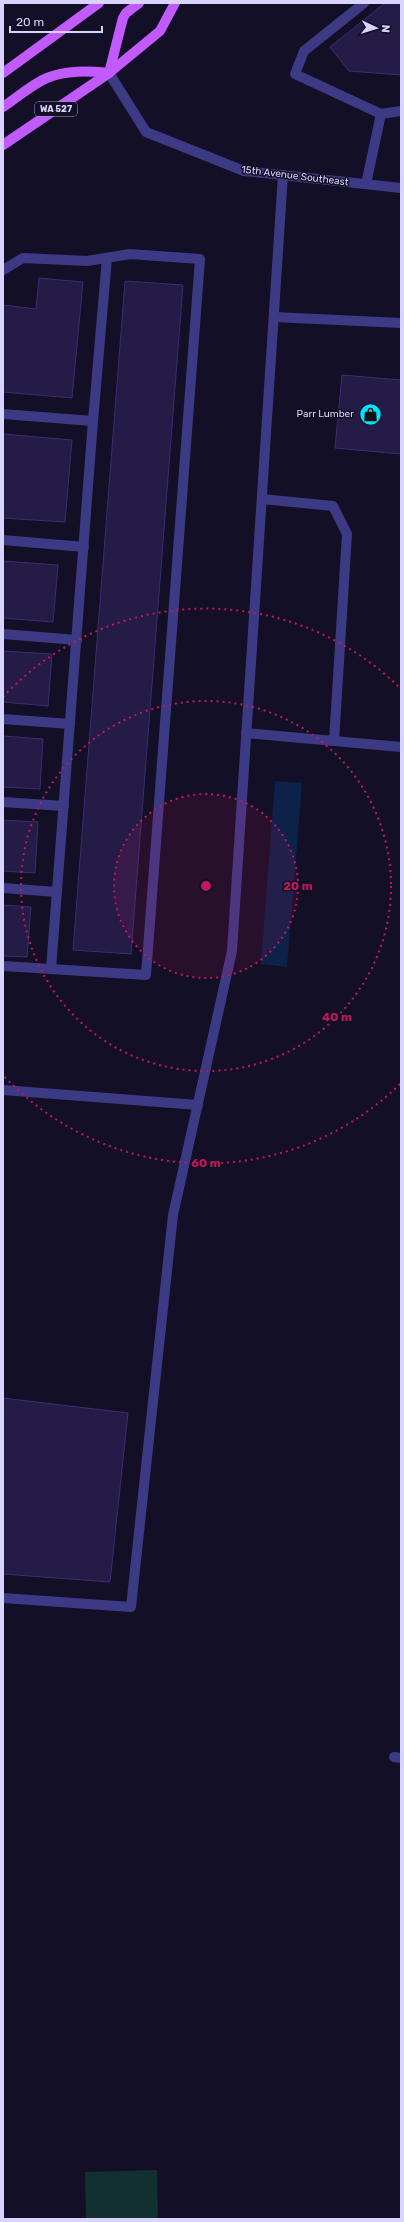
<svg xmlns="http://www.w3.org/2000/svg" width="404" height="2222" font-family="Rubik,sans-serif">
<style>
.green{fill:#12302f}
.water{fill:#0c2248}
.building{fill:#241b47;stroke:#3b2d73}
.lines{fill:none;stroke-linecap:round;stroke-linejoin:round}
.lane{stroke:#3d3a85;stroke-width:10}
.street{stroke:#3d3a85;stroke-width:10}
.primary{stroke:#c25bff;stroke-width:10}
.ring{fill:none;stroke:#c2185b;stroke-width:2;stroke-dasharray:2 4}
.labels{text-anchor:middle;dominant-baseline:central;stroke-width:3;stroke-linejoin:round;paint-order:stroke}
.shield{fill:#130f26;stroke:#9e99be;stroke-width:1}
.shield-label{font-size:9px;font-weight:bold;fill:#d9d4ff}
.street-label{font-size:10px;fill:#d9d4ff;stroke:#130f26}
.poi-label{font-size:10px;fill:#d9d4ff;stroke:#130f26;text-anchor:end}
.centre{fill:#c2185b;stroke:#130f26;stroke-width:2}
.ring-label{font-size:12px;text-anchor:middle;font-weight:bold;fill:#c2185b;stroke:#130f26;stroke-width:3;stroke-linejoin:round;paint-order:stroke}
</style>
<rect width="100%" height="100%" fill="#130f26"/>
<polygon class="green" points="157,2170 158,2219 86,2219 85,2172"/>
<polygon class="water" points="275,781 302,783 287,967 261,964"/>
<g class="building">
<polygon points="385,3 401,3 401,75 349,71 330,47"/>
<polygon points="39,278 83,282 72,398 3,392 3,305 36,309"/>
<polygon points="125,281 183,285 131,954 73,950"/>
<polygon points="342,375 401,380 401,454 335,448"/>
<polygon points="3,434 72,440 65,522 3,518"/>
<polygon points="3,561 58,565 53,622 3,618"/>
<polygon points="3,651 52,654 48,706 3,702"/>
<polygon points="3,736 43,739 40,789 3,787"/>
<polygon points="3,820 38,822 35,873 3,871"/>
<polygon points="3,905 31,907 27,957 3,956"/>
<polygon points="3,1398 128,1413 110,1582 3,1574"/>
</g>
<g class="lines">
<g class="lane">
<polyline points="364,3 304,51 295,74 381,114"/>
<polyline points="366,184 381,114 401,111"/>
<polyline points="3,270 23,258 87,261 130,254 200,259 146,975 3,966"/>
<polyline points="274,317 401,323"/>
<polyline points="3,414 93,421 107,258"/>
<polyline points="3,540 84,547"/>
<polyline points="3,634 77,640"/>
<polyline points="3,719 70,724"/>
<polyline points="246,733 334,741 347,534 333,506 262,499"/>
<polyline points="334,741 401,747"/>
<polyline points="3,802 64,806"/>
<polyline points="3,888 57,892"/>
<polyline points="51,969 93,421"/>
<polyline points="3,1090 198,1105"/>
<polyline points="3,1598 131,1607 173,1215 232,951 283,175"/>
</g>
<g class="street">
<polyline points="109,73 146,132 244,171 401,188"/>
<polyline points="394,1757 401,1758"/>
</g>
<g class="primary">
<polyline points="3,73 99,3"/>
<polyline points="109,73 123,18 126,13 139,3"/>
<path d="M 3,107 C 17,98 32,84 47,78 C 67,70 88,71 109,73"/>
<polyline points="3,145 109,73 160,31 175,3"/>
</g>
</g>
<circle cx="206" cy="886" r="92" fill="#c2185b" fill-opacity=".12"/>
<g class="ring">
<circle cx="206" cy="886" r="92"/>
<circle cx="206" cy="886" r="185"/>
<path d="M400 1084A277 277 0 0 1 3 1075M3 697A277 277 0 0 1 400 688"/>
</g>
<defs>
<symbol id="shop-disc" viewBox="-11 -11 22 22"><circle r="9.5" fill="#00e5ff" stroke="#130f26"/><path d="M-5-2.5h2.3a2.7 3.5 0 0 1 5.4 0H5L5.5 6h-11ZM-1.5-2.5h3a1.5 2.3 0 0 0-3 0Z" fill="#111"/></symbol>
</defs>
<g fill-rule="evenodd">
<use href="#shop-disc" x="358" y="402" width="25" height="25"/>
</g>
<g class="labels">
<rect class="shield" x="35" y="102" width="42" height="14" rx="3"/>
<g class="shield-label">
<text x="56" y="109">WA 527</text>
</g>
<g class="street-label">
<text transform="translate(295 176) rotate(7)">15th Avenue Southeast</text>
</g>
<g class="poi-label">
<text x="354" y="414">Parr Lumber</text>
</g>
</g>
<circle cx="206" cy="886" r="6" class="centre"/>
<g class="ring-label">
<text x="298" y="890">20 m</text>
<text x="337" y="1021">40 m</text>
<text x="206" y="1167">60 m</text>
</g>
<rect width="404" height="2222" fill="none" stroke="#d9d4ff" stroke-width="8"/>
<g transform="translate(376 28) rotate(94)" stroke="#130f26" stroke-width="3" paint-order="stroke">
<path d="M0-3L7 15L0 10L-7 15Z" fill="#d9d4ff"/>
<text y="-6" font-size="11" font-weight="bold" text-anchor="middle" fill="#d9d4ff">N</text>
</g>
<path d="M10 26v6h92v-6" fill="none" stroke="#d9d4ff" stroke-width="2"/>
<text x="16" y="26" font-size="12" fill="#d9d4ff" stroke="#130f26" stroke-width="3" paint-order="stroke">20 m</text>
</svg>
